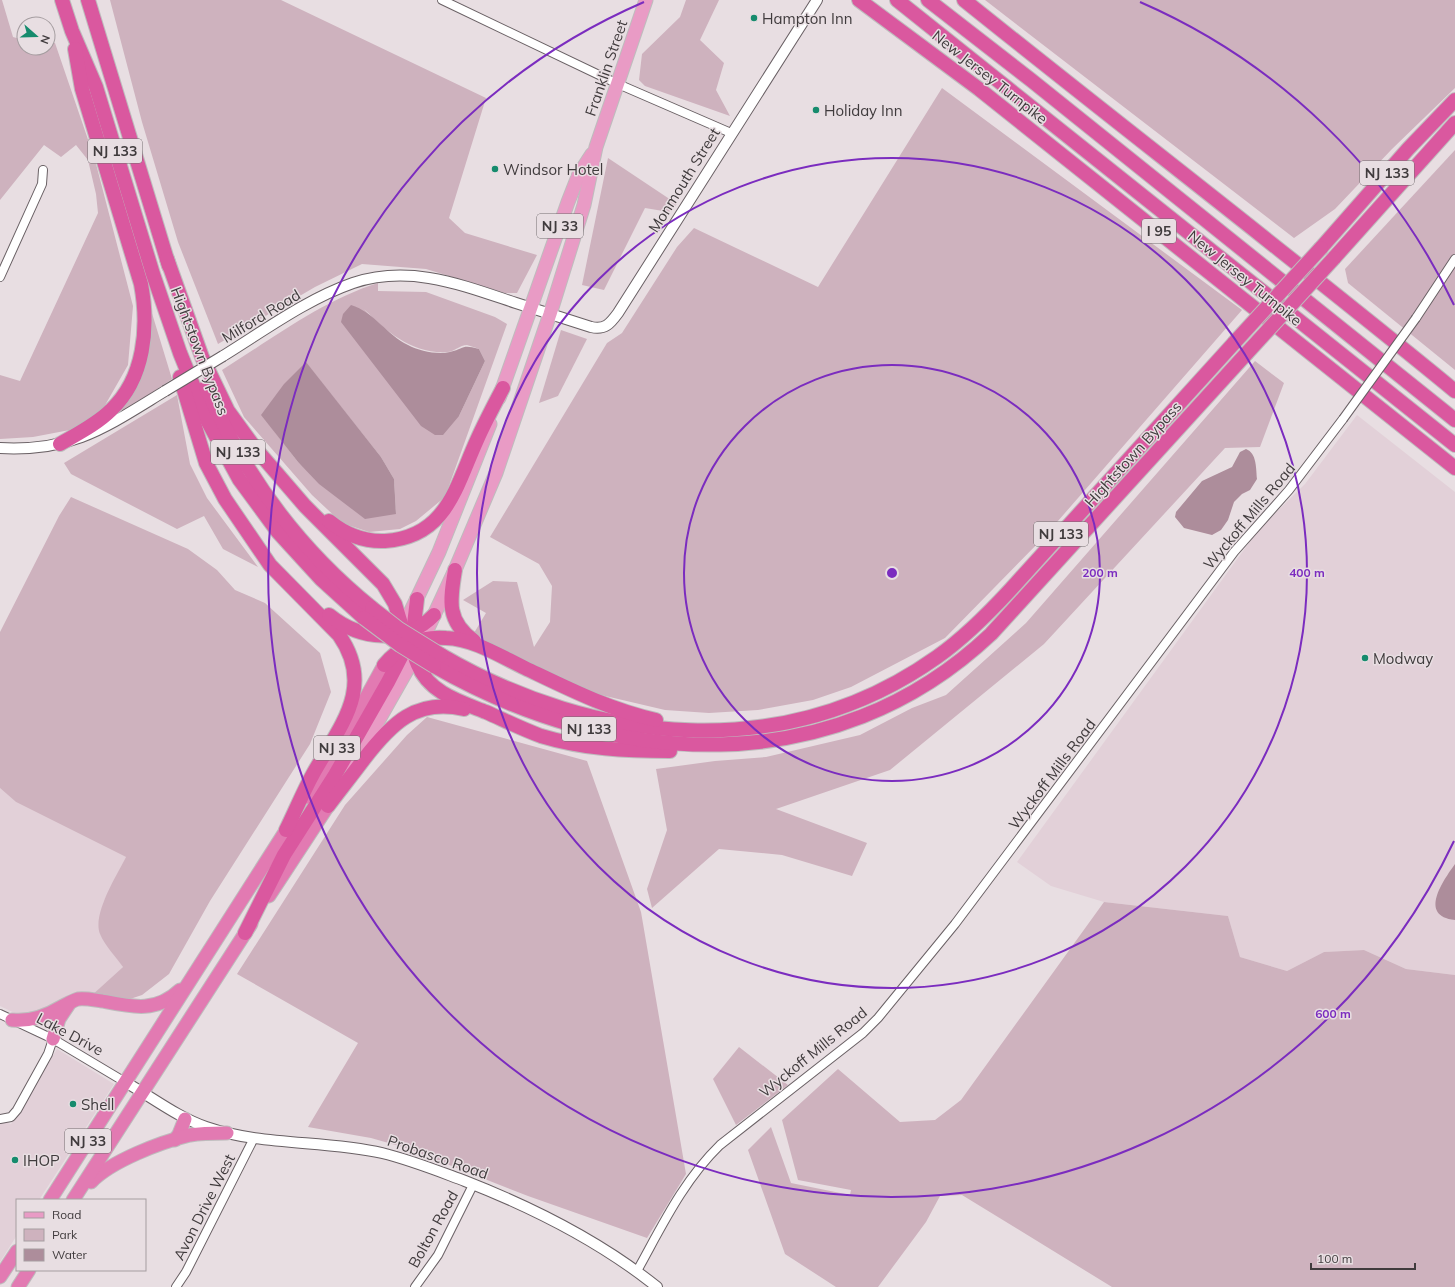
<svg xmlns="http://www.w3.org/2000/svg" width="1455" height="1287" font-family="Mulish,sans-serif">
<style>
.built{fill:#e2d0d8}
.green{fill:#ceb2be;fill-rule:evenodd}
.water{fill:#ad8d9b}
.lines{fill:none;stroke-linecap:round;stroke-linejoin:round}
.minor-casing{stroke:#696064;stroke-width:10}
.tertiary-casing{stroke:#696064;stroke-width:12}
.primary-casing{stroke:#bebcbd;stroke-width:15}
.trunk-casing{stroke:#bebcbd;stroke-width:15}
.motorway-casing{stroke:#bebcbd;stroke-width:16}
.minor{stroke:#fff;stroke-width:8}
.tertiary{stroke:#fff;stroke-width:10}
.primary{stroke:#e99bc5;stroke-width:13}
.trunk{stroke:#e27ab2;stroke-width:13}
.motorway{stroke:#da589f;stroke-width:14}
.minor-bridge-casing{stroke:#696064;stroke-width:10;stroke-linecap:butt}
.tertiary-bridge-casing{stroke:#696064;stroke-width:12;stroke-linecap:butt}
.motorway-bridge-casing{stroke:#bebcbd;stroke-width:16;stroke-linecap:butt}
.minor-bridge{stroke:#fff;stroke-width:8}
.tertiary-bridge{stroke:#fff;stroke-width:10}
.motorway-bridge{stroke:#da589f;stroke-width:14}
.ring{fill:none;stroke:#7b2cbf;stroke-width:2}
.poi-dot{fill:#168b6d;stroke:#e8dee2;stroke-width:1.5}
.labels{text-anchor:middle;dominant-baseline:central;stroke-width:3;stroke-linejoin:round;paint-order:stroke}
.shield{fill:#e8dee2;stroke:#726c6e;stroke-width:1}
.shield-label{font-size:14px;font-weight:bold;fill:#403b3d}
.poi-label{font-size:15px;fill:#403b3d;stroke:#e8dee2;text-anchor:start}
.street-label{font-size:15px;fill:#403b3d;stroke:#e8dee2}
.centre{fill:#7b2cbf;stroke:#e8dee2;stroke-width:2}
.ring-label{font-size:12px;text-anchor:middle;font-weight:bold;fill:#7b2cbf;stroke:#e8dee2;stroke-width:3;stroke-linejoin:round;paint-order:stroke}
</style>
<rect width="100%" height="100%" fill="#e8dee2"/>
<g class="built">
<polygon points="1357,415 1455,492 1455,975 1406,969 1364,950 1324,952 1287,971 1240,957 1228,916 1104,902 1051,886 1017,862 1259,529 1305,484"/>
<polygon points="0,788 16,802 126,857 103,903 100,934 123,967 91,996 39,1013 21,1016 0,1006"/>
<polygon points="57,1049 114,1084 39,1200 17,1200 17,1235 0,1262 0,1121 11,1124"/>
</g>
<g class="green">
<polygon points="0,0 2,0 13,37 24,40 24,48 48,48 48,43 55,43 95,160 133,306 128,365 104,407 75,429 33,437 0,439 0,375 20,381 98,213 96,194 88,160 76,145 61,157 44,145 0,200"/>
<polygon points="110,0 281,0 486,98 449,218 465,233 537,255 517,293 505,293 426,269 362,264 315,287 218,344 178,242 142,122"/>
<polygon points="686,0 719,0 700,40 724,63 716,90 730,116 645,86 639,80 642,54 680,17"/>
<polygon points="985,0 1455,0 1455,88 1392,149 1335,209 1294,238"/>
<polygon points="942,88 1242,310 1044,537 945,638 851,687 813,700 758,710 709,713 665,710 584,691 471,638 486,613 463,600 493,581 517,582 534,647 550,622 552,586 539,564 490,537 607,343 622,333 677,247 694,228 818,287"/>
<polygon points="1455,150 1455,370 1348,283 1345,269"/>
<polygon points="608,158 677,204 669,212 645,208 604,290 582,285"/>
<path d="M 378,283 L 378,291 L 426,292 L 495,317 L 507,324 L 445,497 L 416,521 L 400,529 L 369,532 L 342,523 L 312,495 L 244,417 L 222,370 C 272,339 321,301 378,283 ZM 364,309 C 387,332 412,354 447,352 C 454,352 460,345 467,345 C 471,346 476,348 479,349 L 485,361 L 459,416 ZM 306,363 L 381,457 L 394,479 L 396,514 L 309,472 L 298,462 L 274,431 Z"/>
<polygon points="151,310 172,379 117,416 146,362"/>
<polygon points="561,330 587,339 558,396 539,403"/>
<polygon points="1255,361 1284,383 1260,447 1225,448 1044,644 890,770 776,809 867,843 852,876 782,855 719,849 652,908 647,889 667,830 656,769 715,761 766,757 860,735 912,708 946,695 1026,623"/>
<polygon points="177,395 190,464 207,498 258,567 223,549 204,516 177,529 71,474 64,463"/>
<path d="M 71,497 L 188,549 L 217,570 L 235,590 L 265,603 L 320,653 L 331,692 L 310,744 L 210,901 L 169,974 L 142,995 L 130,999 L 91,996 L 123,967 C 116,957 105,946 100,934 C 92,914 117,875 126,857 L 16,802 L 0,788 L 0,632 L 59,516 Z"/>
<polygon points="427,717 587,761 641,912 686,1174 647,1238 528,1196 406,1148 371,1138 308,1127 358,1043 237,974 345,805 407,735"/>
<polygon points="1104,902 1228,916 1240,957 1287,971 1324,952 1364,950 1406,969 1455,975 1455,1287 1112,1287 962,1195 940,1196 926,1222 878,1287 836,1287 785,1254 748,1150 771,1127 791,1183 850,1195 851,1190 798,1180 782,1120 838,1069 900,1122 935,1120 961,1100"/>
<polygon points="739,1047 788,1085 736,1125 713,1079"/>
</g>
<g class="water">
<path d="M 351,305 C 374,312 387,335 408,345 C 419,351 438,355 450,352 C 465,348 462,344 479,349 L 485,361 L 459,416 L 443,435 L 435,435 L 421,426 L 341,322 L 343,314 Z"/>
<polygon points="306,362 381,457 394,479 396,514 365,519 319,484 298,462 261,415 284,384"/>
<path d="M 1246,449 C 1257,453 1256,469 1257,479 L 1250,490 L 1242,494 L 1234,502 L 1228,520 L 1221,530 L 1212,535 L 1184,528 L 1175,517 L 1176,512 L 1202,481 L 1232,467 L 1240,452 Z"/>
<path d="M 1455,864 L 1455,920 C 1418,916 1443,881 1455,864 Z"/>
</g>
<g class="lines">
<defs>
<g id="minor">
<polyline points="442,0 618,84 731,133"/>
<polyline points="0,277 42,184 43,170"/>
<polyline points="1416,318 1455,259"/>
<polyline points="0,1014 53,1039 125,1082"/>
<polyline points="0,1119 11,1117 17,1110 48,1054 53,1039"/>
<path d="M 637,1271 C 662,1226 683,1181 720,1145 L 863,1033 L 878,1018 L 955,924 L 1234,552 L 1289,490 L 1343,419"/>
<polyline points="176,1287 186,1272 254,1138"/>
<polyline points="415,1287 438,1255 473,1185"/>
</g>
<g id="tertiary">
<path d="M 223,356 C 265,330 307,299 353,283 C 410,264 462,285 516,303 C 541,311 566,319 591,327 C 605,330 610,324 618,313 L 817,0"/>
<path d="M 0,448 C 73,452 106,427 165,391"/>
<path d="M 125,1082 C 152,1097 177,1117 206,1127 C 261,1146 326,1140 382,1153 C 411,1160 438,1171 465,1181 C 534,1208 600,1241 657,1287"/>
</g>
<g id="primary">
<polyline points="499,398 568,202 579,174 592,154"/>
<polyline points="399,636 439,552 490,424"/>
<polyline points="352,767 415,656 455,570 496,473 550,314 584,205 596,147 646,0"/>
</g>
<g id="trunk">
<polyline points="307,797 351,725 384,665"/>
<polyline points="269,896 328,806"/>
<path d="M 12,1020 C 30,1022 46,1016 61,1007 C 67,1004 72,1001 78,999 C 86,998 94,1000 102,1001 C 132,1007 156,1013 180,990"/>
<polyline points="53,1039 59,1019 69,1004"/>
<polyline points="175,1140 179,1134 185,1119"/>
<path d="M 91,1182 C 111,1161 161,1142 190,1135 C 202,1133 215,1133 227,1133"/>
<polyline points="50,1200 292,821"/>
<polyline points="73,1200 251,924"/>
<polyline points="0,1277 17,1251"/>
<polyline points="18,1287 29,1270"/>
</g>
<g id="motorway">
<polyline points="62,0 72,31 96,87 153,274 180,353 208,422 239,479 278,532 321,579 364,618"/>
<polyline points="88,0 169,266"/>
<polyline points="859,0 979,89 1455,468"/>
<polyline points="897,0 1455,445"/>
<polyline points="928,0 1031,80 1455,420"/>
<path d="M 964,0 C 1127,131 1293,258 1455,391"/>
<polyline points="1321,248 1408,149 1455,100"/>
<polyline points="1334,258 1455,123"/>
<polyline points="167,259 202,357 228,411 255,448 305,506 383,584 395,604 405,637 404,651 388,682 335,775 284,855 245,933"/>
<path d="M 180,377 L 206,463 L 225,499 L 270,565 L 339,635 C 376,688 339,727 313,774 C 303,792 295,812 286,830"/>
<path d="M 206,387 C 243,473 299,549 372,608"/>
<path d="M 60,444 C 77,434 97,424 111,410 C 145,378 149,327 141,284 L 82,89 L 75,49"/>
<path d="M 329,521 C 345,534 364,542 385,541 C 447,537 456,486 477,440 C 485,422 494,405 503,388"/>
<path d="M 455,570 C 450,600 446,621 474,641"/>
<path d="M 417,599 C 415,620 409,646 418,665 C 429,693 461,702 486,712 C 504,720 522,729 541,736 C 584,749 626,751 670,751"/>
<path d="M 329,615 C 360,640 405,645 434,615"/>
<path d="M 441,655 C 595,745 785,765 937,657 C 964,638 988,614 1011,589 L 1234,343"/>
<path d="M 384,665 C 400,646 421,636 446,638 C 474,639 500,656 525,668 C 567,688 610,710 656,720"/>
<path d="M 434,666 C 613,769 833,783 991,634 L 1246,354"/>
<path d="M 328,806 C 340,790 352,775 364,759 C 391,724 416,698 464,709"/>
</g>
</defs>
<use href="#minor" class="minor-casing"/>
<use href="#tertiary" class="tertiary-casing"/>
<use href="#primary" class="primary-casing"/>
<use href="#trunk" class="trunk-casing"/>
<use href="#motorway" class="motorway-casing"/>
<use href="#minor" class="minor"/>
<use href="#tertiary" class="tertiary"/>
<use href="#primary" class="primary"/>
<use href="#trunk" class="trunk"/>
<use href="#motorway" class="motorway"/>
<defs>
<polyline id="minor-bridge" points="1343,419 1416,318"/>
<polyline id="tertiary-bridge" points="165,391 223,356"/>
<g id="motorway-bridge">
<polyline points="1234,343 1321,248"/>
<polyline points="1246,354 1334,258"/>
<polyline points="372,608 399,629 441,655"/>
<polyline points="364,618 400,645 434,666"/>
</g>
</defs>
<use href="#minor-bridge" class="minor-bridge-casing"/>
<use href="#tertiary-bridge" class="tertiary-bridge-casing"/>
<use href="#motorway-bridge" class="motorway-bridge-casing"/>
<use href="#minor-bridge" class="minor-bridge"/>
<use href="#tertiary-bridge" class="tertiary-bridge"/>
<use href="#motorway-bridge" class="motorway-bridge"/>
</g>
<g class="ring">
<circle cx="892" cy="573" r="208"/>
<circle cx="892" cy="573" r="415"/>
<path d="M1454 841A623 623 0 1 1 644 2M1140 2A623 623 0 0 1 1454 305"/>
</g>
<g class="poi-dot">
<circle cx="754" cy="18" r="4"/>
<circle cx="816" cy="110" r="4"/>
<circle cx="495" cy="169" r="4"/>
<circle cx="1365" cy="658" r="4"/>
<circle cx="73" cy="1104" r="4"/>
<circle cx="15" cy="1160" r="4"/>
</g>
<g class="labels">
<g class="shield">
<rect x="88" y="139" width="54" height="24" rx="3"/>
<rect x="1360" y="161" width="54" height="24" rx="3"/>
<rect x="537" y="214" width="46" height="24" rx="3"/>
<rect x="1142" y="219" width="34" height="24" rx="3"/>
<rect x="211" y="440" width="54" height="24" rx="3"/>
<rect x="1034" y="522" width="54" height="24" rx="3"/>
<rect x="562" y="717" width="54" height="24" rx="3"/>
<rect x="314" y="736" width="46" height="24" rx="3"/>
<rect x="65" y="1129" width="46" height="24" rx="3"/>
</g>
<g class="shield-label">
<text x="115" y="151">NJ 133</text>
<text x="1387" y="173">NJ 133</text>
<text x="560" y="226">NJ 33</text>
<text x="1159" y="231">I 95</text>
<text x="238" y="452">NJ 133</text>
<text x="1061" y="534">NJ 133</text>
<text x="589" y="729">NJ 133</text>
<text x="337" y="748">NJ 33</text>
<text x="88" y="1141">NJ 33</text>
</g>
<g class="poi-label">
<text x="762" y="18">Hampton Inn</text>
<text x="824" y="110">Holiday Inn</text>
<text x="503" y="169">Windsor Hotel</text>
<text x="1373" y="658">Modway</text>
<text x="81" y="1104">Shell</text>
<text x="23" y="1160">IHOP</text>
</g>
<g class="street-label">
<text transform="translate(606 68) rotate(-71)">Franklin Street</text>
<text transform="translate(990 77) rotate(38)">New Jersey Turnpike</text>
<text transform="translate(684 180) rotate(-58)">Monmouth Street</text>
<text transform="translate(1245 278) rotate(39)">New Jersey Turnpike</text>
<text transform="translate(261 316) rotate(-31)">Milford Road</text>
<text transform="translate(200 351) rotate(69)">Hightstown Bypass</text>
<text transform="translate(1133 454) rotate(-48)">Hightstown Bypass</text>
<text transform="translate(1249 516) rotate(-50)">Wyckoff Mills Road</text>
<text transform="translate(1052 774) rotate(-53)">Wyckoff Mills Road</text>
<text transform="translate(70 1034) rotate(28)">Lake Drive</text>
<text transform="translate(813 1052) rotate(-39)">Wyckoff Mills Road</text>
<text transform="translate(438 1157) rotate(19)">Probasco Road</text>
<text transform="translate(204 1207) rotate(-63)">Avon Drive West</text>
<text transform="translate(433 1229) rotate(-61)">Bolton Road</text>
</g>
</g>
<circle cx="892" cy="573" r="6" class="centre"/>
<g class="ring-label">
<text x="1100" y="577">200 m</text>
<text x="1307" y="577">400 m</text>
<text x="1333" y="1018">600 m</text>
</g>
<rect x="16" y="1199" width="130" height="72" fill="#e8dee2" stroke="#a59da0"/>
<rect x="24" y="1212" width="20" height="6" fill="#e99bc5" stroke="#a59da0"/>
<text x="52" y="1219" font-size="12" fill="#403b3d">Road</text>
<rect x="24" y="1229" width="20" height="12" fill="#ceb2be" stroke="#a59da0"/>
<text x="52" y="1239" font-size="12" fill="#403b3d">Park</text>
<rect x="24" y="1249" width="20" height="12" fill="#ad8d9b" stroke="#a59da0"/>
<text x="52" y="1259" font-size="12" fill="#403b3d">Water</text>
<g transform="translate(36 36) rotate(110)"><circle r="19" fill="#e8dee2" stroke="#a59da0"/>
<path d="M0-3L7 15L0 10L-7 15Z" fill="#168b6d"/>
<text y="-6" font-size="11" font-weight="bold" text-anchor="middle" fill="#403b3d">N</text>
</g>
<path d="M1311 1263v6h104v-6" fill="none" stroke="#403b3d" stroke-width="2"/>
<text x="1317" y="1263" font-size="12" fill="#403b3d" stroke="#e8dee2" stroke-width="3" paint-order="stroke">100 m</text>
</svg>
